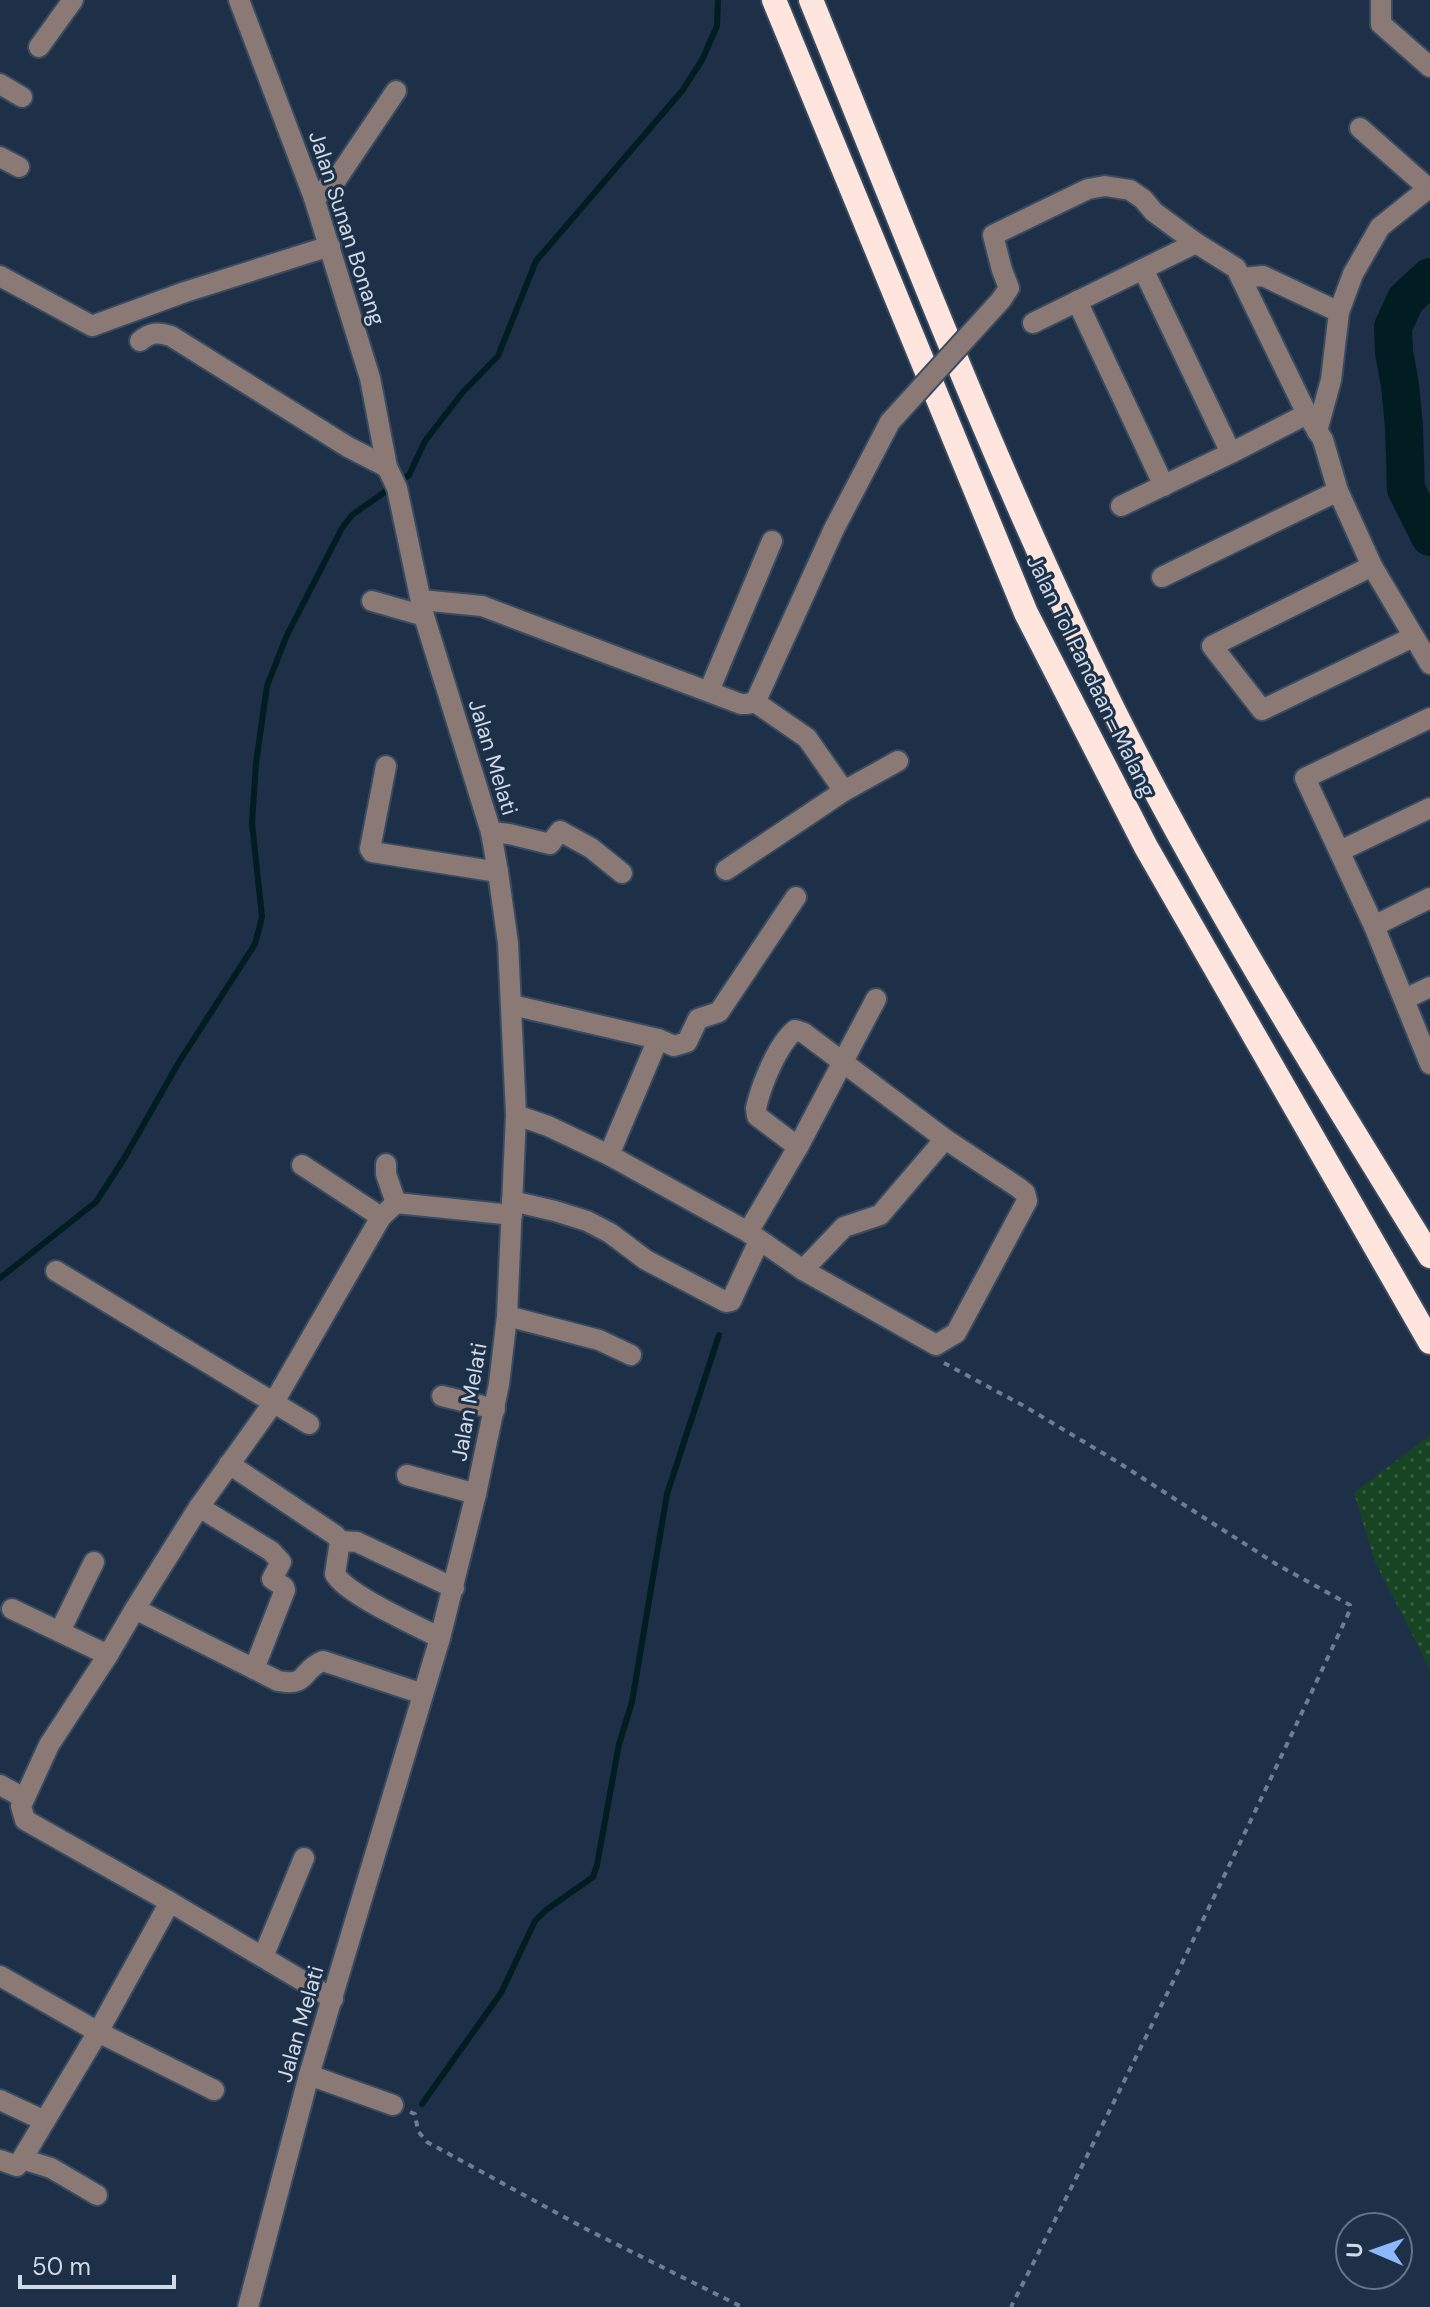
<svg xmlns="http://www.w3.org/2000/svg" width="1430" height="2307" font-family="'DM Sans',sans-serif">
<style>
.grass{fill:url(#grass-dots)}
.lines{fill:none;stroke-linecap:round;stroke-linejoin:round}
.stream{stroke:#011d22;stroke-width:6}
.river{stroke:#011d22;stroke-width:38}
.minor-casing{stroke:#394b61;stroke-width:24}
.highway-casing{stroke:#394b61;stroke-width:28}
.path{stroke:#6e7d91;stroke-width:4;stroke-dasharray:6 6;stroke-linecap:butt}
.minor{stroke:#8a7974;stroke-width:20}
.highway{stroke:#fee6de;stroke-width:24}
.minor-bridge-casing{stroke:#394b61;stroke-width:24;stroke-linecap:butt}
.minor-bridge{stroke:#8a7974;stroke-width:20}
.labels{text-anchor:middle;dominant-baseline:central;stroke-width:6;stroke-linejoin:round;paint-order:stroke}
.street-label{font-size:22px;fill:#cfdae9;stroke:#1d3047}
</style>
<defs>
<pattern id="grass-dots" width="8" height="8" patternUnits="userSpaceOnUse" patternTransform="scale(2)"><rect width="8" height="8" fill="#174524"/><path d="M2 2h.1M6 6h.1" fill="none" stroke="#385f44" stroke-width="1.8" stroke-linecap="round"/></pattern>
</defs>
<rect width="100%" height="100%" fill="#1d3047"/>
<polygon class="grass" points="1430,1435 1430,1669 1375,1562 1354,1493"/>
<g class="lines">
<g class="stream">
<polyline points="0,1278 96,1202 125,1157 179,1062 255,944 262,917 252,823 256,763 267,686 287,635 342,528 352,515 409,475 425,441 463,392 498,356 536,261 682,91 702,60 717,26 718,0"/>
<polyline points="422,2104 501,1993 535,1921 546,1910 593,1877 597,1865 619,1744 632,1702 667,1494 719,1335"/>
</g>
<polyline class="river" points="1430,277 1406,299 1393,327 1394,352 1400,385 1404,426 1406,489 1430,537"/>
<defs>
<g id="minor">
<polyline points="239,0 314,198 370,378 387,467 397,488 424,616 491,832 498,872 508,943 516,1115 507,1316 499,1384 476,1494 440,1638 309,2075 248,2307"/>
<polyline points="1381,0 1381,24 1430,67"/>
<polyline points="39,47 73,0"/>
<polyline points="0,84 22,97"/>
<polyline points="1360,128 1428,188"/>
<polyline points="0,157 19,167"/>
<polyline points="314,198 336,180 396,91"/>
<polyline points="1143,269 1231,453"/>
<polyline points="0,276 92,326 185,292 330,246"/>
<polyline points="1241,278 1263,276 1339,312"/>
<polyline points="1001,300 1009,288 1002,270 993,235 1088,189 1105,186 1130,190 1143,199 1154,212 1196,243 1236,268 1307,414 1323,440 1338,491 1372,566 1430,664"/>
<polyline points="1077,301 1164,486"/>
<polyline points="1033,323 1196,243"/>
<path d="M 140,341 C 151,332 158,332 171,336 L 348,447 L 387,467"/>
<polyline points="1317,431 1331,380 1339,312 1353,274 1380,227 1430,187"/>
<polyline points="1121,506 1231,453 1307,414"/>
<polyline points="1372,566 1212,646 1262,710 1413,637"/>
<polyline points="1162,577 1338,491"/>
<path d="M 421,600 L 482,606 L 741,704 C 749,704 754,704 758,696 L 834,529 L 890,422"/>
<polyline points="372,601 424,616"/>
<polyline points="709,691 772,541"/>
<polyline points="1430,718 1305,778 1374,926 1430,1064"/>
<polyline points="386,766 370,849 372,852 498,872"/>
<polyline points="844,791 898,761"/>
<polyline points="491,832 509,834 550,844 560,831 591,848 622,873"/>
<polyline points="1340,851 1430,808"/>
<polyline points="726,870 844,791 807,738 755,702"/>
<polyline points="1374,926 1430,898"/>
<polyline points="1405,999 1430,987"/>
<polyline points="512,1005 658,1039"/>
<polyline points="516,1115 548,1126 609,1155 748,1232 803,1270 936,1345 956,1333 1027,1201 1025,1193 1019,1188 945,1139"/>
<path d="M 798,1147 L 757,1116 L 756,1108 C 761,1086 777,1045 795,1030 L 804,1033 L 945,1139 L 880,1215 L 844,1227 L 803,1270"/>
<polyline points="609,1155 658,1039 674,1046 687,1042 698,1019 719,1012 796,897"/>
<polyline points="386,1164 386,1174 396,1203"/>
<polyline points="302,1165 381,1217"/>
<polyline points="512,1201 555,1211 587,1221 610,1233 646,1260 726,1302 731,1301 759,1241"/>
<polyline points="748,1232 798,1147 876,999"/>
<polyline points="56,1271 309,1424"/>
<polyline points="507,1316 599,1340 631,1355"/>
<polyline points="442,1396 495,1409"/>
<path d="M 229,1464 L 335,1535 L 340,1541 L 335,1574 C 347,1595 416,1625 440,1638"/>
<polyline points="407,1475 476,1494"/>
<polyline points="199,1507 271,1551 281,1562 272,1579 284,1587 285,1590 254,1669"/>
<polyline points="340,1541 357,1542 454,1588"/>
<polyline points="12,1609 108,1655"/>
<path d="M 135,1609 L 278,1681 C 309,1687 300,1670 323,1661 L 423,1694"/>
<polyline points="60,1631 94,1562"/>
<polyline points="0,1785 24,1798"/>
<polyline points="263,1957 304,1858"/>
<polyline points="0,1976 98,2032 214,2090"/>
<polyline points="333,1999 170,1902 25,1820 21,1806 49,1745 108,1655 135,1609 199,1507 274,1402 381,1217 396,1203 512,1215"/>
<polyline points="309,2075 393,2105"/>
<polyline points="0,2100 45,2121"/>
<polyline points="22,2159 51,2168 97,2195"/>
<polyline points="0,2160 17,2166 22,2159 98,2032 170,1902"/>
</g>
<g id="highway">
<polyline points="774,0 1026,613 1146,847 1430,1342"/>
<path d="M 811,0 C 908,239 1000,482 1115,713 C 1209,900 1320,1078 1430,1256"/>
</g>
</defs>
<use href="#minor" class="minor-casing"/>
<use href="#highway" class="highway-casing"/>
<g class="path">
<path d="M 944,1363 L 1024,1406 L 1116,1461 L 1276,1564 L 1350,1605 L 1350,1610 C 1241,1844 1128,2077 1011,2307"/>
<polyline points="410,2112 415,2114 418,2131 427,2142 588,2230 742,2307"/>
</g>
<use href="#minor" class="minor"/>
<use href="#highway" class="highway"/>
<defs>
<polyline id="minor-bridge" points="890,422 1001,300"/>
</defs>
<use href="#minor-bridge" class="minor-bridge-casing"/>
<use href="#minor-bridge" class="minor-bridge"/>
</g>
<g class="labels">
<g class="street-label">
<text transform="translate(347 228) rotate(72)">Jalan Sunan Bonang</text>
<text transform="translate(1091 676) rotate(64)">Jalan Tol Pandaan–Malang</text>
<text transform="translate(493 757) rotate(73)">Jalan Melati</text>
<text transform="translate(469 1402) rotate(-80)">Jalan Melati</text>
<text transform="translate(300 2024) rotate(-74)">Jalan Melati</text>
</g>
</g>
<g transform="translate(1374 2251) rotate(272)"><circle r="38" fill="#1d3047" stroke="#647488" stroke-width="2"/>
<path d="M0-6L14 30L0 20L-14 30Z" fill="#8db9fc"/>
<text y="-12" font-size="22" font-weight="bold" text-anchor="middle" fill="#cfdae9">U</text>
</g>
<path d="M20 2275v12h154v-12" fill="none" stroke="#cfdae9" stroke-width="4"/>
<text x="32" y="2275" font-size="24" fill="#cfdae9" stroke="#1d3047" stroke-width="6" paint-order="stroke">50 m</text>
</svg>
